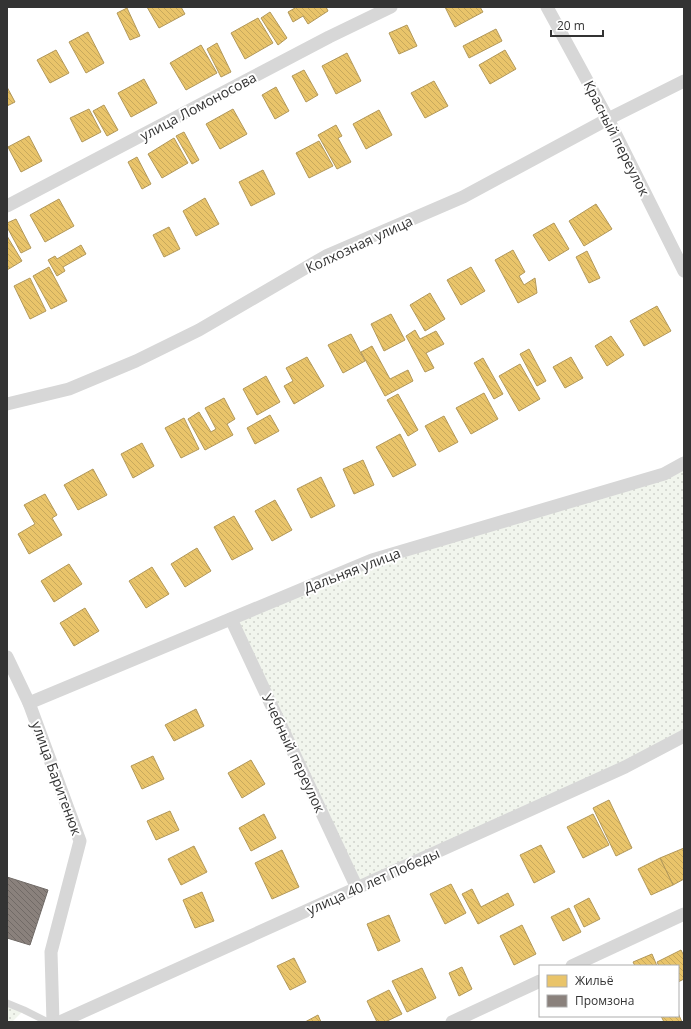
<svg xmlns="http://www.w3.org/2000/svg" width="691" height="1029" font-family="'Open Sans',sans-serif">
<style>
.green{fill:url(#green-dots)}
.homes{fill:url(#homes-back-hatch);stroke:#b2985a}
.industry{fill:url(#industry-back-hatch);stroke:#706a66}
.lines{fill:none;stroke-linecap:round;stroke-linejoin:round}
.lane{stroke:#d7d7d7;stroke-width:7}
.street{stroke:#d7d7d7;stroke-width:13}
.labels{text-anchor:middle;dominant-baseline:central;stroke-width:4;stroke-linejoin:round;paint-order:stroke}
.street-label{font-size:14px;fill:#333;stroke:#fff}
</style>
<defs>
<pattern id="green-dots" width="8" height="8" patternUnits="userSpaceOnUse"><rect width="8" height="8" fill="#f1f5ed"/><path d="M2 2h.1M6 6h.1" fill="none" stroke="#cfd2cc" stroke-width="1.8" stroke-linecap="round"/></pattern>
<pattern id="homes-back-hatch" width="6" height="6" patternUnits="userSpaceOnUse"><rect width="6" height="6" fill="#e9c46a"/><path d="M-1 5l2 2M0 0l6 6M5-1l2 2" fill="none" stroke="#c8a95c"/></pattern>
<pattern id="industry-back-hatch" width="6" height="6" patternUnits="userSpaceOnUse"><rect width="6" height="6" fill="#8a817c"/><path d="M-1 5l2 2M0 0l6 6M5-1l2 2" fill="none" stroke="#716a66"/></pattern>
</defs>
<rect width="100%" height="100%" fill="#fff"/>
<g class="green">
<polygon points="684,463 684,736 357,888 231,619 372,560"/>
<polygon points="7,1003 24,1010 12,1022 7,1022"/>
</g>
<g class="homes">
<polygon points="147,7 181,7 185,14 159,28"/>
<polygon points="294,7 326,7 328,11 308,24 303,16 293,22 288,12 295,8"/>
<polygon points="445,7 480,7 483,12 455,27"/>
<polygon points="127,8 140,36 130,40 117,13"/>
<polygon points="270,12 287,38 278,45 261,18"/>
<polygon points="258,18 273,43 245,59 231,33"/>
<polygon points="407,25 417,46 399,54 389,33"/>
<polygon points="496,29 502,41 469,58 463,46"/>
<polygon points="88,32 104,63 86,73 69,42"/>
<polygon points="217,43 231,72 221,77 207,49"/>
<polygon points="201,45 217,73 186,90 170,63"/>
<polygon points="56,50 69,73 50,83 37,60"/>
<polygon points="505,50 516,69 490,84 479,65"/>
<polygon points="347,53 361,81 336,94 322,66"/>
<polygon points="304,70 318,95 306,102 292,76"/>
<polygon points="144,79 157,103 131,117 118,93"/>
<polygon points="434,81 448,106 425,118 411,93"/>
<polygon points="7,87 15,102 7,106"/>
<polygon points="276,87 289,111 275,119 262,95"/>
<polygon points="104,105 118,130 107,136 93,111"/>
<polygon points="89,109 101,132 82,142 70,118"/>
<polygon points="233,109 247,134 220,149 206,124"/>
<polygon points="379,110 392,135 366,149 353,124"/>
<polygon points="336,125 342,136 338,138 351,162 337,169 318,135"/>
<polygon points="184,132 199,160 192,164 176,136"/>
<polygon points="29,136 42,161 21,172 8,147"/>
<polygon points="174,138 188,163 162,178 148,154"/>
<polygon points="319,141 333,166 309,178 296,153"/>
<polygon points="137,157 151,184 142,189 128,162"/>
<polygon points="263,170 275,194 251,206 239,182"/>
<polygon points="205,198 219,224 196,236 183,211"/>
<polygon points="59,199 74,226 45,242 30,215"/>
<polygon points="596,204 612,229 584,246 569,221"/>
<polygon points="16,219 31,248 21,253 7,227 7,223"/>
<polygon points="554,223 569,249 549,261 533,235"/>
<polygon points="169,227 180,249 164,257 153,235"/>
<polygon points="7,236 22,261 7,270"/>
<polygon points="81,245 86,254 63,267 65,271 57,276 48,260 55,256 57,259"/>
<polygon points="513,250 525,272 519,276 524,285 535,278 537,293 518,303 495,260"/>
<polygon points="587,251 600,278 589,283 576,257"/>
<polygon points="49,267 67,301 51,309 33,276"/>
<polygon points="471,267 485,291 461,305 447,280"/>
<polygon points="30,278 46,311 30,319 14,286"/>
<polygon points="430,293 445,319 425,331 410,305"/>
<polygon points="657,306 671,331 644,346 630,321"/>
<polygon points="391,314 405,340 384,351 371,324"/>
<polygon points="415,330 420,339 436,331 444,344 426,353 434,368 425,372 406,336"/>
<polygon points="351,334 365,361 343,373 328,345"/>
<polygon points="611,336 624,355 607,366 595,346"/>
<polygon points="372,346 390,379 408,370 413,381 385,396 361,352"/>
<polygon points="529,349 546,381 537,386 520,354"/>
<polygon points="307,357 324,386 294,404 284,386 293,381 286,368"/>
<polygon points="571,357 583,378 565,388 553,367"/>
<polygon points="483,358 503,394 494,399 474,363"/>
<polygon points="520,364 540,399 519,411 499,376"/>
<polygon points="266,376 280,402 257,415 243,389"/>
<polygon points="484,393 498,419 471,434 456,408"/>
<polygon points="398,394 418,430 408,436 387,400"/>
<polygon points="224,398 235,419 227,424 233,435 205,450 188,419 199,412 211,432 216,429 205,408"/>
<polygon points="270,415 279,431 255,444 247,428"/>
<polygon points="444,416 458,442 439,452 425,426"/>
<polygon points="184,418 199,449 181,458 165,428"/>
<polygon points="400,434 416,465 393,477 376,447"/>
<polygon points="142,443 154,466 133,478 121,454"/>
<polygon points="363,460 374,485 354,494 343,469"/>
<polygon points="93,469 107,495 78,510 64,485"/>
<polygon points="321,477 335,506 311,518 297,489"/>
<polygon points="45,494 57,515 52,518 62,535 29,554 18,534 35,524 24,505"/>
<polygon points="275,500 292,530 272,541 255,511"/>
<polygon points="234,516 253,549 232,560 214,527"/>
<polygon points="197,548 211,571 185,587 171,564"/>
<polygon points="69,564 82,584 54,602 41,581"/>
<polygon points="152,567 169,594 146,608 129,581"/>
<polygon points="85,608 99,631 74,646 60,623"/>
<polygon points="196,709 204,726 174,741 165,725"/>
<polygon points="153,756 164,779 142,789 131,766"/>
<polygon points="251,760 265,784 242,798 228,773"/>
<polygon points="609,800 632,848 616,856 593,808"/>
<polygon points="170,811 179,830 156,840 147,821"/>
<polygon points="264,814 276,838 251,851 239,828"/>
<polygon points="593,814 609,845 583,858 567,827"/>
<polygon points="541,845 555,872 534,883 520,855"/>
<polygon points="194,846 207,872 181,885 168,859"/>
<polygon points="684,848 684,879 673,885 660,858"/>
<polygon points="282,850 299,887 272,899 255,863"/>
<polygon points="660,858 673,885 651,895 638,869"/>
<polygon points="451,884 466,913 445,924 430,894"/>
<polygon points="472,889 481,907 508,893 514,905 478,924 462,894"/>
<polygon points="202,892 214,921 195,928 183,900"/>
<polygon points="589,898 600,919 584,927 574,906"/>
<polygon points="569,908 581,932 563,941 551,917"/>
<polygon points="389,915 400,941 378,951 367,924"/>
<polygon points="522,925 536,954 514,965 500,936"/>
<polygon points="681,950 684,956 684,979 678,982 678,966 659,966 657,962"/>
<polygon points="652,954 657,966 635,966 633,962"/>
<polygon points="294,958 306,982 290,990 277,966"/>
<polygon points="462,967 472,989 459,996 449,973"/>
<polygon points="422,968 436,998 407,1012 392,981"/>
<polygon points="389,990 402,1014 385,1022 377,1022 367,1001"/>
<polygon points="678,1013 682,1022 664,1022 661,1016 678,1016"/>
<polygon points="318,1015 321,1022 305,1022"/>
</g>
<polygon class="industry" points="7,877 48,890 30,945 7,938"/>
<g class="lines">
<polyline class="lane" points="7,1003 24,1010 48,1022"/>
<g class="street">
<polyline points="547,7 608,119 684,271"/>
<polyline points="7,206 329,37 391,7"/>
<polyline points="7,404 69,389 136,361 199,330 326,256 463,197 608,119 684,81"/>
<polyline points="231,619 357,888"/>
<polyline points="7,657 29,703 80,841 51,952 53,1022"/>
<polyline points="29,703 372,560 664,474 684,463"/>
<polyline points="572,966 684,914"/>
<polyline points="60,1022 625,767 684,736"/>
<polyline points="452,1022 540,981"/>
</g>
</g>
<g class="labels">
<g class="street-label">
<text transform="translate(198 106) rotate(-28)">улица Ломоносова</text>
<text transform="translate(617 138) rotate(63)">Красный переулок</text>
<text transform="translate(359 244) rotate(-25)">Колхозная улица</text>
<text transform="translate(352 570) rotate(-21)">Дальняя улица</text>
<text transform="translate(294 753) rotate(65)">Учебный переулок</text>
<text transform="translate(57 778) rotate(70)">улица Баритенюк</text>
<text transform="translate(373 881) rotate(-24)">улица 40 лет Победы</text>
</g>
</g>
<rect width="691" height="1029" fill="none" stroke="#333333" stroke-width="16"/>
<rect x="539" y="965" width="140" height="52" fill="#ffffff" stroke="#adadad"/>
<rect x="547" y="975" width="20" height="12" fill="#e9c46a" stroke="#adadad"/>
<text x="575" y="985" font-size="12" fill="#333333">Жильё</text>
<rect x="547" y="995" width="20" height="12" fill="#8a817c" stroke="#adadad"/>
<text x="575" y="1005" font-size="12" fill="#333333">Промзона</text>
<path d="M551 30v6h52v-6" fill="none" stroke="#333333" stroke-width="2"/>
<text x="557" y="30" font-size="12" fill="#333333" stroke="#ffffff" stroke-width="3" paint-order="stroke">20 m</text>
</svg>
